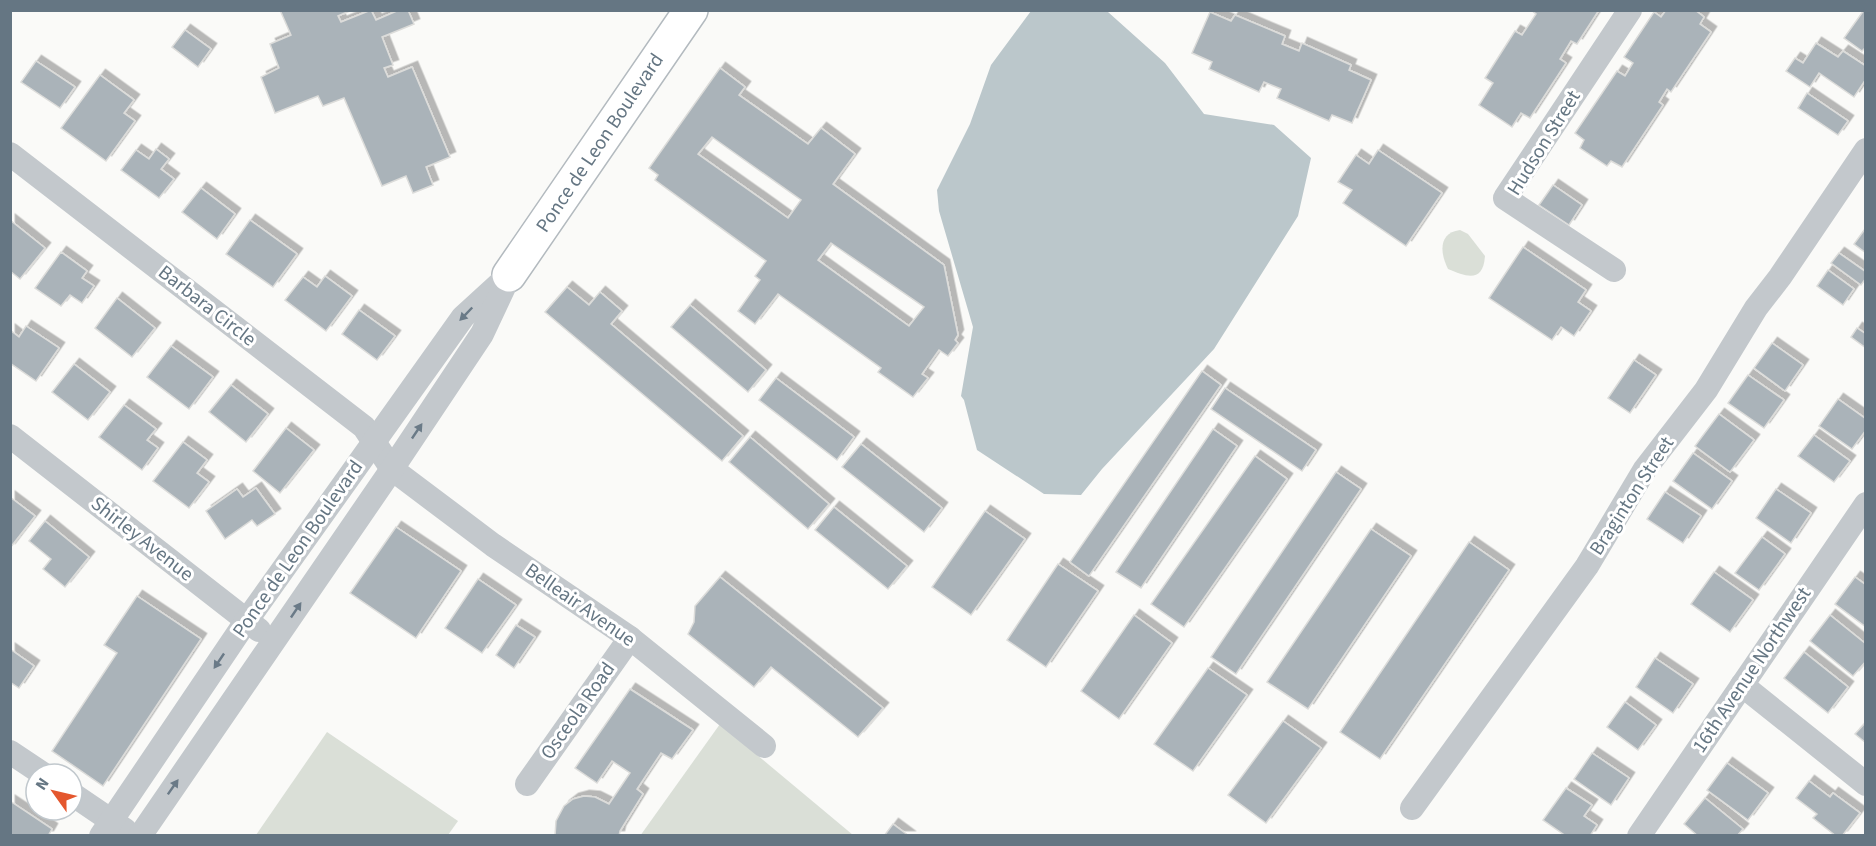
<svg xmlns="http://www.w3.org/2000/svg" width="1876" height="846" font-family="'Source Sans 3',sans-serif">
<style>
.green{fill:#dadfd7}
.water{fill:#bbc7cb}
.building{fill:#aab3b9;stroke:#dcdcda;stroke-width:1.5;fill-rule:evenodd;filter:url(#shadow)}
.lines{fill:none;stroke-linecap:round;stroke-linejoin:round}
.secondary-casing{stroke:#b3babf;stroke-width:36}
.street{stroke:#c3c8cc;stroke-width:24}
.secondary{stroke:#fff;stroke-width:33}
.oneway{fill:#6a7a87}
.labels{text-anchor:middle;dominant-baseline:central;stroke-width:6;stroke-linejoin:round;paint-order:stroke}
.street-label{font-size:20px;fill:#657683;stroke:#fff}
</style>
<defs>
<filter id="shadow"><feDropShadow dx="5.5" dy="-5.5" stdDeviation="0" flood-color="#0004"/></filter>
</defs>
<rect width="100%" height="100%" fill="#fafaf8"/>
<g class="green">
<path d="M 1460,230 L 1468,234 L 1485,256 C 1483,283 1467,277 1448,269 C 1440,253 1438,233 1460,230 Z"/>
<polygon points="720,724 853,835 640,836"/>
<polygon points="327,732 458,821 448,835 256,835"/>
</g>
<polygon class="water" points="1093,10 1108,12 1165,63 1204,114 1274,125 1311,158 1298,216 1214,349 1102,469 1081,495 1044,494 977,450 964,400 961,396 973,327 939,211 937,190 970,124 991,65 1031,11"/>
<g class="building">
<polygon points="280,10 352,10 338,16 341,22 371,10 376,20 399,10 408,10 414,24 382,37 393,65 384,68 388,77 412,67 450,157 426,167 433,185 413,193 406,176 382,186 344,98 323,106 318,96 275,113 261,77 279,68 270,44 291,35"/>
<polygon points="1531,10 1599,10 1577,44 1571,41 1560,59 1566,63 1530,118 1521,113 1512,127 1479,105 1493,83 1485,78 1515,31 1522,35 1536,14"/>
<polygon points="1666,10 1695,10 1704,17 1700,24 1711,32 1671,92 1667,89 1659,102 1663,105 1622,167 1611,161 1607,166 1580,148 1584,140 1575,133 1617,71 1625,76 1633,63 1624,57 1654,12 1661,17"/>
<polygon points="1864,10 1866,10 1866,47 1862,51 1844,38"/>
<polygon points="1210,12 1231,21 1235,15 1285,36 1282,44 1299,51 1302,43 1351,65 1349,70 1371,80 1352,123 1332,115 1329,121 1277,98 1281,89 1264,82 1259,92 1209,69 1212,62 1192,53"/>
<polygon points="185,30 211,49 198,67 172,47"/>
<polygon points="1816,43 1838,57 1843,51 1866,66 1866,79 1854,97 1819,73 1810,87 1786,71 1795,58 1803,63"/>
<polygon points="36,61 75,87 60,108 21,82"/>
<path d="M 720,68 L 745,87 L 739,95 L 808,144 L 821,128 L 855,154 L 833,184 L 944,265 L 958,335 L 955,340 L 958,343 L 948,356 L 939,350 L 922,374 L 928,378 L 913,397 L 878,372 L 881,368 L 778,294 L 755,324 L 738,311 L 760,280 L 755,276 L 766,261 L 655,180 L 658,175 L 649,168 ZM 712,137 L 801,200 L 788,218 L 698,154 ZM 831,243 L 924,307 L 909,326 L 818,260 Z"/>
<polygon points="100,75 134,100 124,113 135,121 106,161 61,128"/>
<polygon points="1807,93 1848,121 1838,135 1798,108"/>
<polygon points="156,149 169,159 161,169 174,179 159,198 121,170 136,150 149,159"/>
<polygon points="1378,150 1442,193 1406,246 1343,203 1352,190 1338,182 1356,155 1369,164"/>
<polygon points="1553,185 1582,205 1569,225 1539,205"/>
<polygon points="201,188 235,214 217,239 182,212"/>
<polygon points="10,220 45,248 20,279 10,271"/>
<polygon points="250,220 297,254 273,287 226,254"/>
<polygon points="1865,229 1866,230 1866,253 1854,244"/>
<polygon points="1523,247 1586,290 1578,302 1591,311 1574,336 1561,327 1552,340 1489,298"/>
<polygon points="61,252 87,271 82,278 94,286 82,303 70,295 61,306 35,288"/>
<polygon points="1839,253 1866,272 1866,278 1861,285 1831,263"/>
<polygon points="1828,270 1854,289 1843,305 1817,286"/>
<polygon points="325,276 352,296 326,331 285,300 303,277 317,287"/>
<polygon points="567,287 589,305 600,292 622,311 611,324 743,436 722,461 545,312"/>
<polygon points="117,298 155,328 132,357 95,328"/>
<polygon points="690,305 766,370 748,392 671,327"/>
<polygon points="359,310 395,336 377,360 342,334"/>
<polygon points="26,326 59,348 36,381 10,363 10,330 19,337"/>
<polygon points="1857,328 1866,334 1866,348 1851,337"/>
<polygon points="1772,343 1803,365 1785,391 1754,368"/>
<polygon points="171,346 213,377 189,409 147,377"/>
<polygon points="1634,360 1656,375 1630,413 1608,398"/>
<polygon points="74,364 110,392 88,420 52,392"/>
<polygon points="1202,371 1221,385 1089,576 1070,562"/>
<polygon points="1748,375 1784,400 1764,428 1728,403"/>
<polygon points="776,378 854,437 837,460 759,400"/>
<polygon points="231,385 268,414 246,442 209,412"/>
<polygon points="1225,388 1316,450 1302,471 1211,409"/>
<polygon points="1838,399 1866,419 1866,430 1852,449 1819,426"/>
<polygon points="124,405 156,429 147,440 158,448 142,470 99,437"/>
<polygon points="1719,414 1754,440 1730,472 1695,446"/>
<polygon points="286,428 314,450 280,493 253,471"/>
<polygon points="1213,429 1237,446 1141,588 1116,572"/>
<polygon points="1814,435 1850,461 1834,482 1798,456"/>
<polygon points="750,437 829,504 808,529 729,462"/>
<polygon points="183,442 207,460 197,473 209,482 189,508 153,481"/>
<polygon points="861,444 942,508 924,532 842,467"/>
<polygon points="1693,453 1732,481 1712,509 1673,481"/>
<polygon points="1255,456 1287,479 1184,627 1151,604"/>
<polygon points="1336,472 1361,489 1236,674 1211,657"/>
<polygon points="256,488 275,514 257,526 252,520 225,539 206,511 237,489 243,497"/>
<polygon points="1776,489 1811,513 1791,543 1756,518"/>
<polygon points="1665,492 1701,516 1683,543 1647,519"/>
<polygon points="10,497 35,516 10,548"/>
<polygon points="834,507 907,566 888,589 815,530"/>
<polygon points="985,511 1025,539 971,615 932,587"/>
<polygon points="45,521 89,557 65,587 43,569 51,559 29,541"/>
<polygon points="396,527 461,571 416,638 350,593"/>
<polygon points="1371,529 1411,556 1308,709 1267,682"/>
<polygon points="1762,537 1785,554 1759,590 1735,573"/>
<polygon points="1469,542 1509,570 1380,759 1340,732"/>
<polygon points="1058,564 1098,591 1046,667 1007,640"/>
<polygon points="1714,572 1753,600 1730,632 1691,604"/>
<polygon points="720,577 883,708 858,737 771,667 754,687 688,634 694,622 695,606"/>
<polygon points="1855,577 1866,585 1866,627 1835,604"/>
<polygon points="478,579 516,605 482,653 445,628"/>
<polygon points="137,596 201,639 103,786 52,751 117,653 104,645"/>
<polygon points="1134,615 1172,643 1119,719 1081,691"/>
<polygon points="1830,615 1866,644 1866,661 1853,676 1810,641"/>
<polygon points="516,625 535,637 514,668 496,655"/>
<polygon points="10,649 34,666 19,688 10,682"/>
<polygon points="1804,652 1848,687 1828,713 1784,678"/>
<polygon points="1655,658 1693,684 1673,713 1636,687"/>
<polygon points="1208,668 1247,695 1193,771 1154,744"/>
<polygon points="630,689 693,730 672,759 661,753 637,789 643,794 620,831 619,836 555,836 556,821 564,806 573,799 584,796 595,797 609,804 630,773 612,761 597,783 575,768"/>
<polygon points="1625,702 1656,725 1638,750 1607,727"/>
<polygon points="1283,721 1321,748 1266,823 1228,795"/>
<polygon points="1866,722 1866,743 1855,734"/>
<polygon points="1592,753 1629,778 1611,805 1574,779"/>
<polygon points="1727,763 1768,793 1748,820 1707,790"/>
<polygon points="1809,781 1830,797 1833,793 1860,813 1842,836 1836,836 1813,818 1817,814 1796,798"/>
<polygon points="1566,788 1592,805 1584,816 1597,825 1590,836 1566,836 1543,820"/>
<polygon points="1705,798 1743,829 1737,836 1698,836 1684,824"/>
<polygon points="10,801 52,829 48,836 10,836"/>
<polygon points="893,824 909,836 884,836"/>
</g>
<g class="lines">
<defs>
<polyline id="secondary" points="509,275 691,10"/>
</defs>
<use href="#secondary" class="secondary-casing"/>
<g class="street">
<polyline points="10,154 364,427 392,469 493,545 630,638 764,746"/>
<polyline points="1614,270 1505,198 1630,10"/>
<polyline points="10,436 259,630"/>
<polyline points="1742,685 1866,784"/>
<polyline points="10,752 43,774"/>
<polyline points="527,784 630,638"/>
<polyline points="72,794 125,830"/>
<polyline points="1412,808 1587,566 1645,469 1706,390 1756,308 1780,277 1866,150"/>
<polyline points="101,836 247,620 463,317 509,275"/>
<polyline points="140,836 392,469 482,334 505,285"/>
<polyline points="1639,836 1866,504"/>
</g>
<use href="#secondary" class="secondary"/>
</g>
<defs><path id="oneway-solid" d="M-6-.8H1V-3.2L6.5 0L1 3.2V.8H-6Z" transform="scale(1.5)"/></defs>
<g class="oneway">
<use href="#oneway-solid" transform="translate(466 314) rotate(134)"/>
<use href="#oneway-solid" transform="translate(417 431) rotate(-56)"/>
<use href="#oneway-solid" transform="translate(296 610) rotate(-56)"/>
<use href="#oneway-solid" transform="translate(219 661) rotate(124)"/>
<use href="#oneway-solid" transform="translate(173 787) rotate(-55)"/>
</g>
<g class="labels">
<g class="street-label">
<text transform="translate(600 143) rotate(-56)">Ponce de Leon Boulevard</text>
<text transform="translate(1544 143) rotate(-58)">Hudson Street</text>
<text transform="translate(207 306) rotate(38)">Barbara Circle</text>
<text transform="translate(1632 496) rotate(-57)">Braginton Street</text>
<text transform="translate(142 539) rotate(38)">Shirley Avenue</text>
<text transform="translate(298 549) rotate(-55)">Ponce de Leon Boulevard</text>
<text transform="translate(580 605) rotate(35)">Belleair Avenue</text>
<text transform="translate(1752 670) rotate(-56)">16th Avenue Northwest</text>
<text transform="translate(578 711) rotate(-55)">Osceola Road</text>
</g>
</g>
<rect width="1876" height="846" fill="none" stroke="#657683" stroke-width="24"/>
<g transform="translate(54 792) rotate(304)"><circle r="28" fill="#ffffff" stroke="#c1c8cd" stroke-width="1.5"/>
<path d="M0-4.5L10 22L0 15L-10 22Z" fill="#e4572e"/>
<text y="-9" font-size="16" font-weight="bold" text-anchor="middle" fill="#657683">N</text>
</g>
</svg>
